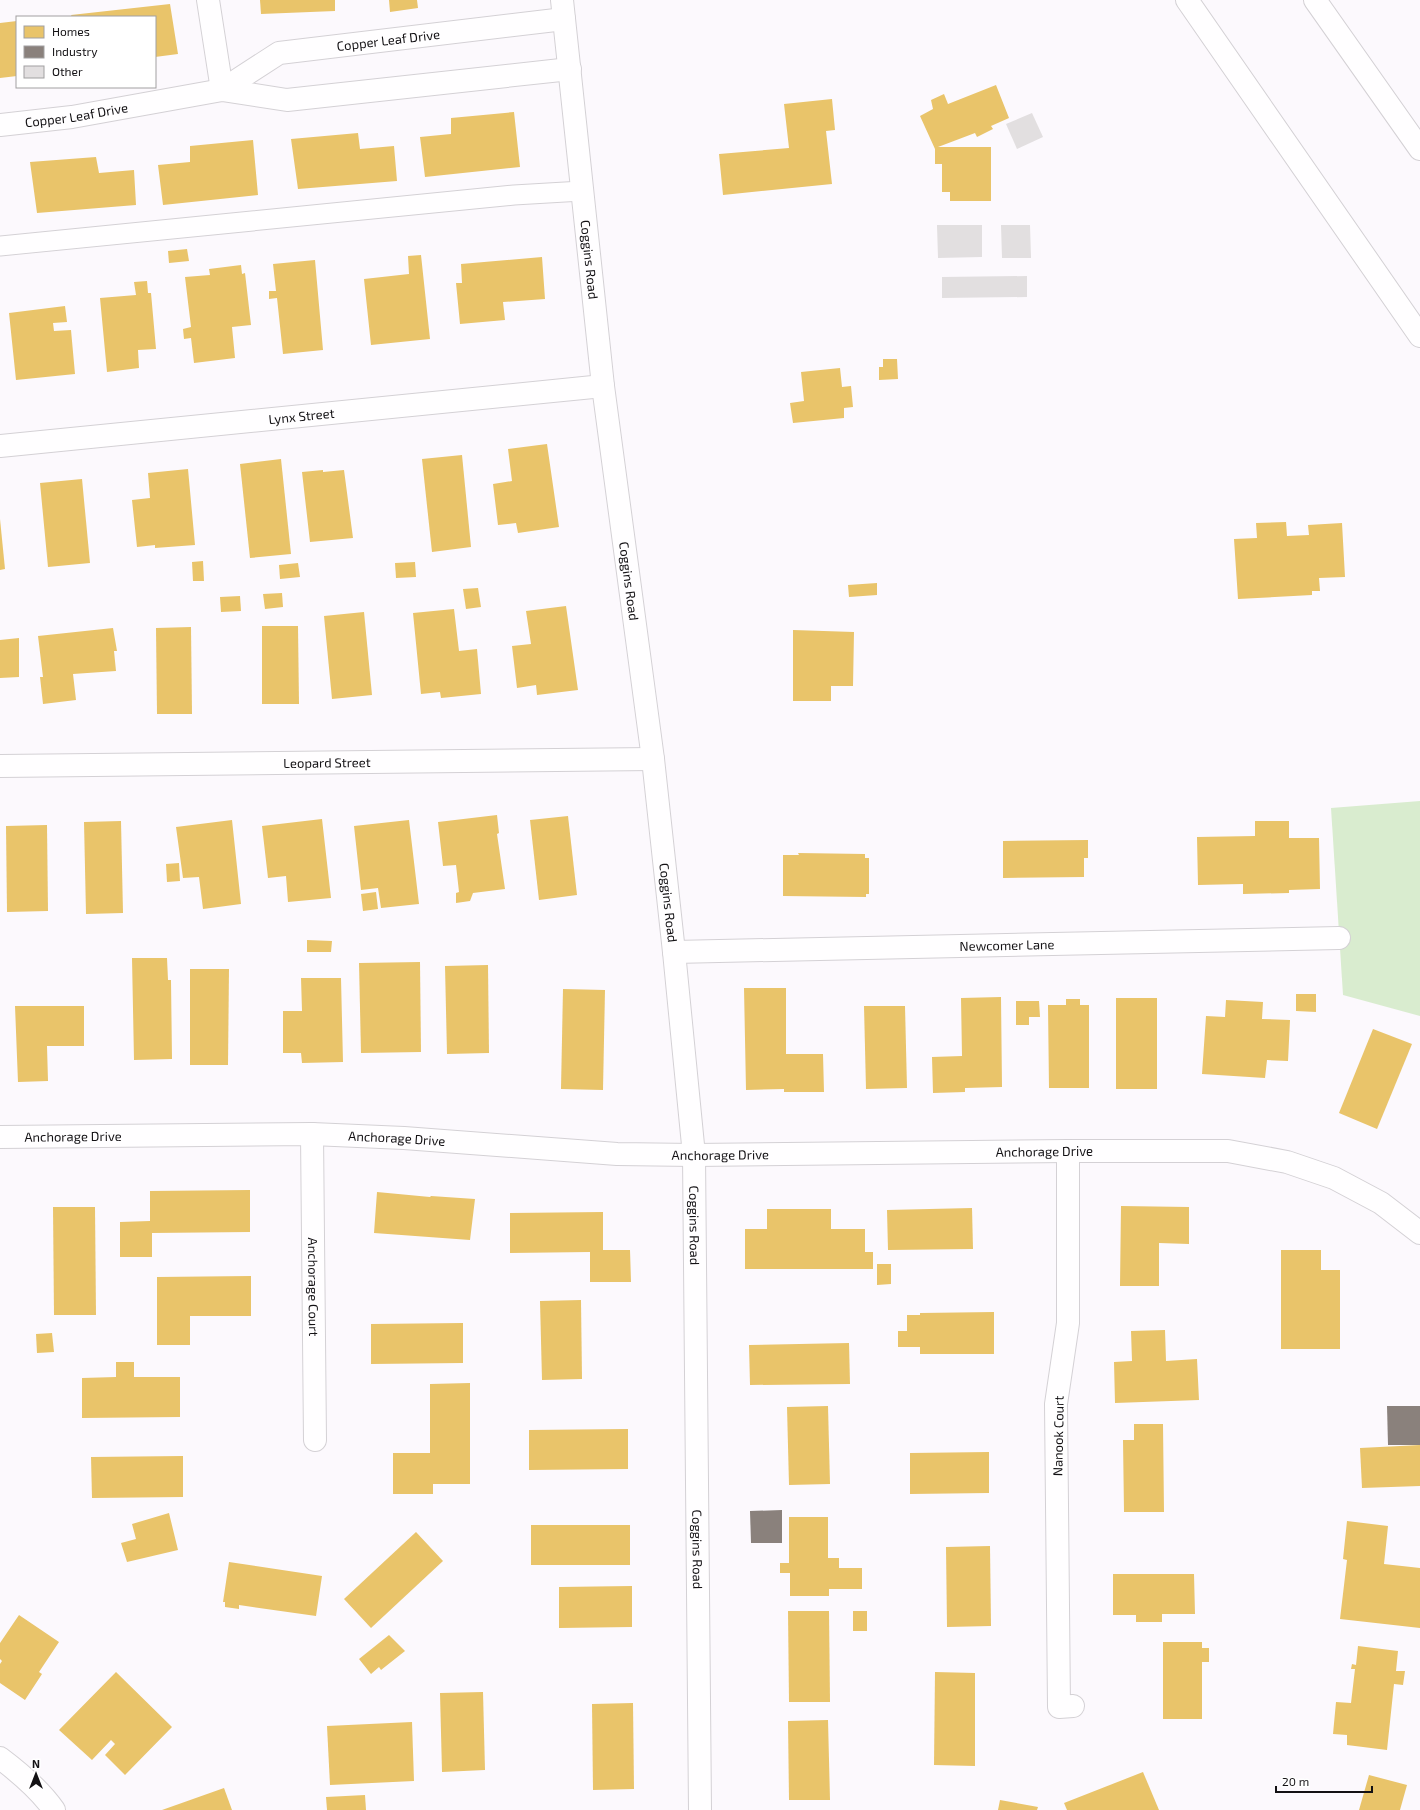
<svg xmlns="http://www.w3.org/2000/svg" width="1420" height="1810" font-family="'Exo 2',sans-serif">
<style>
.green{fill:#d9eccf}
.homes{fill:#e9c46a}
.industry{fill:#8a817c}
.building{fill:#e2dfe0}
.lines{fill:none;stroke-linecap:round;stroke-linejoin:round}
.lane-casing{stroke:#d4d1d5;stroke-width:21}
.street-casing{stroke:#d4d1d5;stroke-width:24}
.highway-casing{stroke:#d4d1d5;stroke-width:24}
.lane{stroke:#fffeff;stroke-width:19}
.street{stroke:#fffeff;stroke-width:22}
.highway{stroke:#fffeff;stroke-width:22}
.labels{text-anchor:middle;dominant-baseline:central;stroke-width:4;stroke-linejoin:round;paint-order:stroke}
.street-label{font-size:13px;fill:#131114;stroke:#fff}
</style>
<rect width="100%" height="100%" fill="#fcf9fd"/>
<polygon class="green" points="1420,801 1420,1016 1343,995 1331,808"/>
<g class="homes">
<polygon points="260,0 335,0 335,11 261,14"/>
<polygon points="389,0 417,0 418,8 390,12"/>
<polygon points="170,4 178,54 155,57 155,17 72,17 71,15"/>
<polygon points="17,21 17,76 0,78 0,23"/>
<polygon points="996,85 1009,118 991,126 993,129 977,137 975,133 938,147 991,147 991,201 950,201 950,192 942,192 942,164 935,164 935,149 920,116 933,109 931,100 944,94 948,104"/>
<polygon points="832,99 835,130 826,131 832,184 723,195 719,154 789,148 784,104"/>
<polygon points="514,112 520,167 425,177 420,137 451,134 451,118"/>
<polygon points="358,133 360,149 394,146 397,181 298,189 291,139"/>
<polygon points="253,140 258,195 163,205 158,165 190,162 190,146"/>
<polygon points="96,157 99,173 134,170 136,205 37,213 30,162"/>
<polygon points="187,249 189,261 169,263 168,251"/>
<polygon points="421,255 430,339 371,345 364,279 409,274 408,256"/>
<polygon points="542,257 545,299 503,302 505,320 460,324 456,283 462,283 461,264"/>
<polygon points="315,260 323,350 283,354 277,298 269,299 269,291 276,291 273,264"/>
<polygon points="241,265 242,274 245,273 251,325 232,327 235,358 194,363 191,338 184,339 183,329 191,327 185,277 210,275 209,269"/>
<polygon points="147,281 148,293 151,293 156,349 138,350 139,368 107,372 100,298 136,295 134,282"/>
<polygon points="65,306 67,322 53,323 54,331 71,330 75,374 16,380 9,313"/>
<polygon points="883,359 897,359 898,379 879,380 879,367 883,367"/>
<polygon points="840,368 842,387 851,386 853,407 844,408 844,418 793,423 790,403 804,401 801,372"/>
<polygon points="547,444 559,527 518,533 516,523 498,525 493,484 512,481 508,449"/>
<polygon points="462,455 471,547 432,552 422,459"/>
<polygon points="281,459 291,554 250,558 240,464"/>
<polygon points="188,469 195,545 155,548 155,545 137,547 132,500 150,498 148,473"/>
<polygon points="323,470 323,472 344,470 353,538 310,542 302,472"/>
<polygon points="82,479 90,563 48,567 40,483"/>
<polygon points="0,519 5,569 0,570"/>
<polygon points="1286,522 1287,536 1309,535 1308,525 1342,523 1345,577 1319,578 1320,591 1312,591 1312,595 1238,599 1234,539 1257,538 1256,523"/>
<polygon points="203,561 204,581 193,581 192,562"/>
<polygon points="415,562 416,577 396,578 395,563"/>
<polygon points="298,563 300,577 280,579 279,565"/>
<polygon points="877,583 877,595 849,597 848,585"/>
<polygon points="478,588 481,607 466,609 463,589"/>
<polygon points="282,593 283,607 265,609 263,594"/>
<polygon points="240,596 241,611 221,612 220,597"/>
<polygon points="566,606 578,690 537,695 536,685 517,688 512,646 531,644 526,611"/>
<polygon points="454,609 459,651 477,649 481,694 441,698 440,692 421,694 413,613"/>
<polygon points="364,612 372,695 332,699 324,616"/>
<polygon points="262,626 298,626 299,704 262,704"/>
<polygon points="191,627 192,714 157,714 156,628"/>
<polygon points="113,628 117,651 114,651 116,671 73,674 76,700 43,704 40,677 43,677 38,636"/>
<polygon points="793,630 854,632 853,686 831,686 831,701 793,701"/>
<polygon points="19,638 19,677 0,678 0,640"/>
<polygon points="497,815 499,833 497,834 505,889 473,893 470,901 456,903 456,893 459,892 456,865 443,866 438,822"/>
<polygon points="568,816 577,895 539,900 530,820"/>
<polygon points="322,819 331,898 288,902 286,876 268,878 262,826"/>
<polygon points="232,820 241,904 203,909 199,877 183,878 176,827"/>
<polygon points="409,820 419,904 381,908 378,888 361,890 354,826"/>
<polygon points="121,821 123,913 86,914 84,822"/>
<polygon points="1255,821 1289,821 1289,838 1319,838 1320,889 1289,890 1289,893 1243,894 1243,884 1198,885 1197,837 1255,836"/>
<polygon points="47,825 48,911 7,912 6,826"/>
<polygon points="1088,840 1088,858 1084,858 1084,877 1003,878 1003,841"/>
<polygon points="798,853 865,854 865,858 869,858 869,894 866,894 866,897 783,896 783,855 799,855"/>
<polygon points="179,863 180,881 167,882 166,864"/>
<polygon points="376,892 378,909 363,911 361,894"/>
<polygon points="307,940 332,941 331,952 307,952"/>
<polygon points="132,958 167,958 168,980 171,980 172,1059 134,1060"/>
<polygon points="420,962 421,1052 361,1053 359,963"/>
<polygon points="488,965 489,1053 447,1054 445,966"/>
<polygon points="190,969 229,969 228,1065 190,1065"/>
<polygon points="301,978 341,978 343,1062 302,1063 301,1053 283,1053 283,1011 302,1011"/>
<polygon points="744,988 786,988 786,1054 823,1054 824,1092 784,1092 784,1089 746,1090"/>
<polygon points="563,989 605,990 603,1090 561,1089"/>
<polygon points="1296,994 1316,994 1316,1012 1296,1011"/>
<polygon points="1001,997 1002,1087 965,1088 965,1092 933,1093 932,1057 962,1056 961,998"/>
<rect x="1116" y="998" width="41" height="91"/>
<polygon points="1066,999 1080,999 1080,1005 1089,1005 1089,1088 1049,1088 1048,1005 1066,1005"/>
<polygon points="1226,1000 1263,1002 1262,1019 1290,1020 1288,1061 1267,1060 1265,1078 1202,1074 1206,1016 1225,1017"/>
<polygon points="1016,1001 1039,1001 1040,1017 1029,1017 1029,1025 1016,1025"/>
<polygon points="15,1006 84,1006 84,1046 47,1046 48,1081 18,1082"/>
<polygon points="864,1006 905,1006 907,1088 866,1089"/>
<polygon points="1373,1029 1412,1044 1377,1129 1339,1113"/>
<polygon points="250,1190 250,1232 152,1233 152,1257 120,1257 120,1222 150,1221 150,1191"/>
<polygon points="377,1192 430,1197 431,1196 475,1199 470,1240 374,1233"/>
<polygon points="1121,1206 1189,1207 1189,1244 1159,1243 1159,1286 1120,1286"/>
<polygon points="53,1207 95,1207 96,1315 54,1315"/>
<polygon points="972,1208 973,1249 888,1250 887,1210"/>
<polygon points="767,1209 831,1209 831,1229 865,1229 865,1252 873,1252 873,1269 745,1269 745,1229 767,1229"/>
<polygon points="603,1212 603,1250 630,1250 631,1282 590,1282 590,1252 510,1253 510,1213"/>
<polygon points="1281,1250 1321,1250 1321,1270 1340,1270 1340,1349 1281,1349"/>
<polygon points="877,1264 891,1264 891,1284 877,1285"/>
<polygon points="251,1276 251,1316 190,1316 190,1345 157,1345 157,1277"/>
<polygon points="581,1300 582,1379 542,1380 540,1301"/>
<polygon points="994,1312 994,1354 920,1354 920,1347 898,1347 898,1331 907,1331 907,1315 920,1315 920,1313"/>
<polygon points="463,1323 463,1363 371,1364 371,1324"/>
<polygon points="1165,1330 1166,1361 1197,1359 1199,1400 1115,1403 1114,1362 1132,1361 1131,1331"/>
<polygon points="52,1333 54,1352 37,1353 36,1334"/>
<polygon points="849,1343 850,1384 750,1385 749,1345"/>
<polygon points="116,1362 134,1362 134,1377 180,1377 180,1417 82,1418 82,1378 116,1377"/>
<polygon points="470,1383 470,1484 433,1484 433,1494 393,1494 393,1453 430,1453 430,1384"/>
<polygon points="828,1406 830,1484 789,1485 787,1407"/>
<polygon points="1134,1424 1163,1424 1164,1512 1124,1512 1123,1440 1134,1440"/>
<polygon points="628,1429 628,1469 529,1470 529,1430"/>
<polygon points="1420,1445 1420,1486 1362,1488 1360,1448"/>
<polygon points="989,1452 989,1493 910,1494 910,1453"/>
<polygon points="183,1456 183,1497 92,1498 91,1457"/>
<polygon points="169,1513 178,1550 127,1562 121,1543 136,1539 132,1524"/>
<polygon points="789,1517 828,1517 828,1558 839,1558 839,1568 862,1568 862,1589 829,1589 829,1596 790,1596 790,1573 780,1573 780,1563 789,1563"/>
<polygon points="1347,1521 1388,1526 1384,1564 1420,1568 1420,1628 1340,1619 1347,1560 1343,1559"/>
<rect x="531" y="1525" width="99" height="40"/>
<polygon points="416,1532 443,1561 371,1628 344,1599"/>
<polygon points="990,1546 991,1626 947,1627 946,1547"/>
<polygon points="229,1562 322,1576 316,1616 239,1605 239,1609 225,1607 225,1602 223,1602"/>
<polygon points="1113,1574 1194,1574 1195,1614 1162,1614 1162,1622 1136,1622 1136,1615 1113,1615"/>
<polygon points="632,1586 632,1627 559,1628 559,1587"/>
<polygon points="788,1611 829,1611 830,1702 789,1702"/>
<rect x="853" y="1611" width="14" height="20"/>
<polygon points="19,1615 59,1642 39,1672 42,1674 25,1700 0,1683 0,1664 2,1661 0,1659 0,1643"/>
<polygon points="389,1635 405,1651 381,1670 379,1667 371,1674 359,1659"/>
<polygon points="1163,1642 1202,1642 1202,1648 1209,1648 1209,1662 1202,1662 1202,1719 1163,1719"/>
<polygon points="1358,1646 1398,1651 1396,1671 1405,1671 1403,1685 1394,1684 1387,1750 1347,1745 1347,1735 1333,1734 1336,1702 1351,1703 1355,1669 1351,1669 1352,1664 1356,1665"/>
<polygon points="116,1672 172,1727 125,1775 105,1755 115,1744 111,1740 92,1760 59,1730"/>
<polygon points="935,1672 975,1673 975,1766 934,1765"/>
<polygon points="483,1692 485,1770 442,1772 440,1693"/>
<polygon points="633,1703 634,1789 593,1790 592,1704"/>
<polygon points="828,1720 830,1800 789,1800 788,1721"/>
<polygon points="412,1722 414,1781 330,1785 327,1726"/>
<polygon points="1143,1772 1159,1810 1067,1810 1064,1803"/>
<polygon points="1369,1775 1407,1785 1400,1810 1359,1810"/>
<polygon points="224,1788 232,1810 162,1810"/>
<polygon points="365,1795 366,1810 327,1810 326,1797"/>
<polygon points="1000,1800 1038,1807 1037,1810 998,1810"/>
</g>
<g class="industry">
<polygon points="1387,1406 1420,1406 1420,1445 1388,1445"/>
<polygon points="782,1510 782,1543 751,1543 750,1511"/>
</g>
<g class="building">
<polygon points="1032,113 1043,137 1017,149 1006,124"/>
<polygon points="937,225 982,225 982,257 938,258"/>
<polygon points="1001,225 1030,225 1031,258 1002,258"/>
<polygon points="1027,276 1027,297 942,298 942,277"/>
</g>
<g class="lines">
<defs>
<polyline id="lane" points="0,246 514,195 582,191"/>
<g id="street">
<polyline points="208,0 222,90"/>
<path id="s1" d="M 562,0 L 603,386 L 653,759 L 674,952 L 694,1155 L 700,1810"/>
<path id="s2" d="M 222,90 L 279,53 L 564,19"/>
<path id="s3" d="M 0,125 L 72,117 L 222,90 L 287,100 L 570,69"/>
<path id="s4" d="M 0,446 L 603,386"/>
<path id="s5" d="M 0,766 L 653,759"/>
<path id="s6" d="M 674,952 L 1339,938"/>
<path id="s7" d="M 312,1134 L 315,1440"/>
<path id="s8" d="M 0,1137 L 312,1134 L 404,1138 L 617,1154 L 694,1155 L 1068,1151 L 1228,1151 L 1287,1162 L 1334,1178 L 1381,1203 L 1420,1233"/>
<polyline points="1068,1151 1068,1323 1056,1404 1059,1707 1073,1706"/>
<path d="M 0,1758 C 20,1773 40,1790 54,1810"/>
</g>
<g id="highway">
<polyline points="1187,0 1420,336"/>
<polyline points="1315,0 1420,149"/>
</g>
</defs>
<use href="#lane" class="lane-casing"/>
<use href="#street" class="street-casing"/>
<use href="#highway" class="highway-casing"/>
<use href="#lane" class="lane"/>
<use href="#street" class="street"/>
<use href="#highway" class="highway"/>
</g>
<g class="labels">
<g class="street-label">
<text stroke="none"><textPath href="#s2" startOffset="178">Copper Leaf Drive</textPath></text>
<text stroke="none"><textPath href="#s3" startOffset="77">Copper Leaf Drive</textPath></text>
<text stroke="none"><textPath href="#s1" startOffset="261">Coggins Road</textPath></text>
<text stroke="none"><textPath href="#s4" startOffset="303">Lynx Street</textPath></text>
<text stroke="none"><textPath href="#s1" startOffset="585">Coggins Road</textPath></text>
<text stroke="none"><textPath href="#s5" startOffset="327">Leopard Street</textPath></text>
<text stroke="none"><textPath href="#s1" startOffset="909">Coggins Road</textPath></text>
<text stroke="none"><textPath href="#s6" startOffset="333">Newcomer Lane</textPath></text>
<text stroke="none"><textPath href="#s8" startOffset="73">Anchorage Drive</textPath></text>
<text stroke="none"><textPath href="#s8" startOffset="397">Anchorage Drive</textPath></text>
<text stroke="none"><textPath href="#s8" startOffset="1045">Anchorage Drive</textPath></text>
<text stroke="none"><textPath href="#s8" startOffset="721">Anchorage Drive</textPath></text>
<text stroke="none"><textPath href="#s1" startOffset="1233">Coggins Road</textPath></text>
<text stroke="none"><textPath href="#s7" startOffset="153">Anchorage Court</textPath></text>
<text transform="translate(1058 1436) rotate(-89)">Nanook Court</text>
<text stroke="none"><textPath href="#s1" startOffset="1557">Coggins Road</textPath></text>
</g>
</g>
<rect x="16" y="16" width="140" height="72" fill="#ffffff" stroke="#a1a0a1"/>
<rect x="24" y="26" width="20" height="12" fill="#e9c46a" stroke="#a1a0a1"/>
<text x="52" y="36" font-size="12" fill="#131114">Homes</text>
<rect x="24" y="46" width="20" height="12" fill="#8a817c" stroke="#a1a0a1"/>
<text x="52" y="56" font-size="12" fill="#131114">Industry</text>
<rect x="24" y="66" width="20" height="12" fill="#e2dfe0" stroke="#a1a0a1"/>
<text x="52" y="76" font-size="12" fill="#131114">Other</text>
<g transform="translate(36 1774)" stroke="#ffffff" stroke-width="3" paint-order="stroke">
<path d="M0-3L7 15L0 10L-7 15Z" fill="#131114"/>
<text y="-6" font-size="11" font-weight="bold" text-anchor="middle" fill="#131114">N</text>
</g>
<path d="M1276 1786v6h96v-6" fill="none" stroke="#131114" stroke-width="2"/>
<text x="1282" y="1786" font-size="12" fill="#131114" stroke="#ffffff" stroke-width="3" paint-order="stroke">20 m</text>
</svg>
